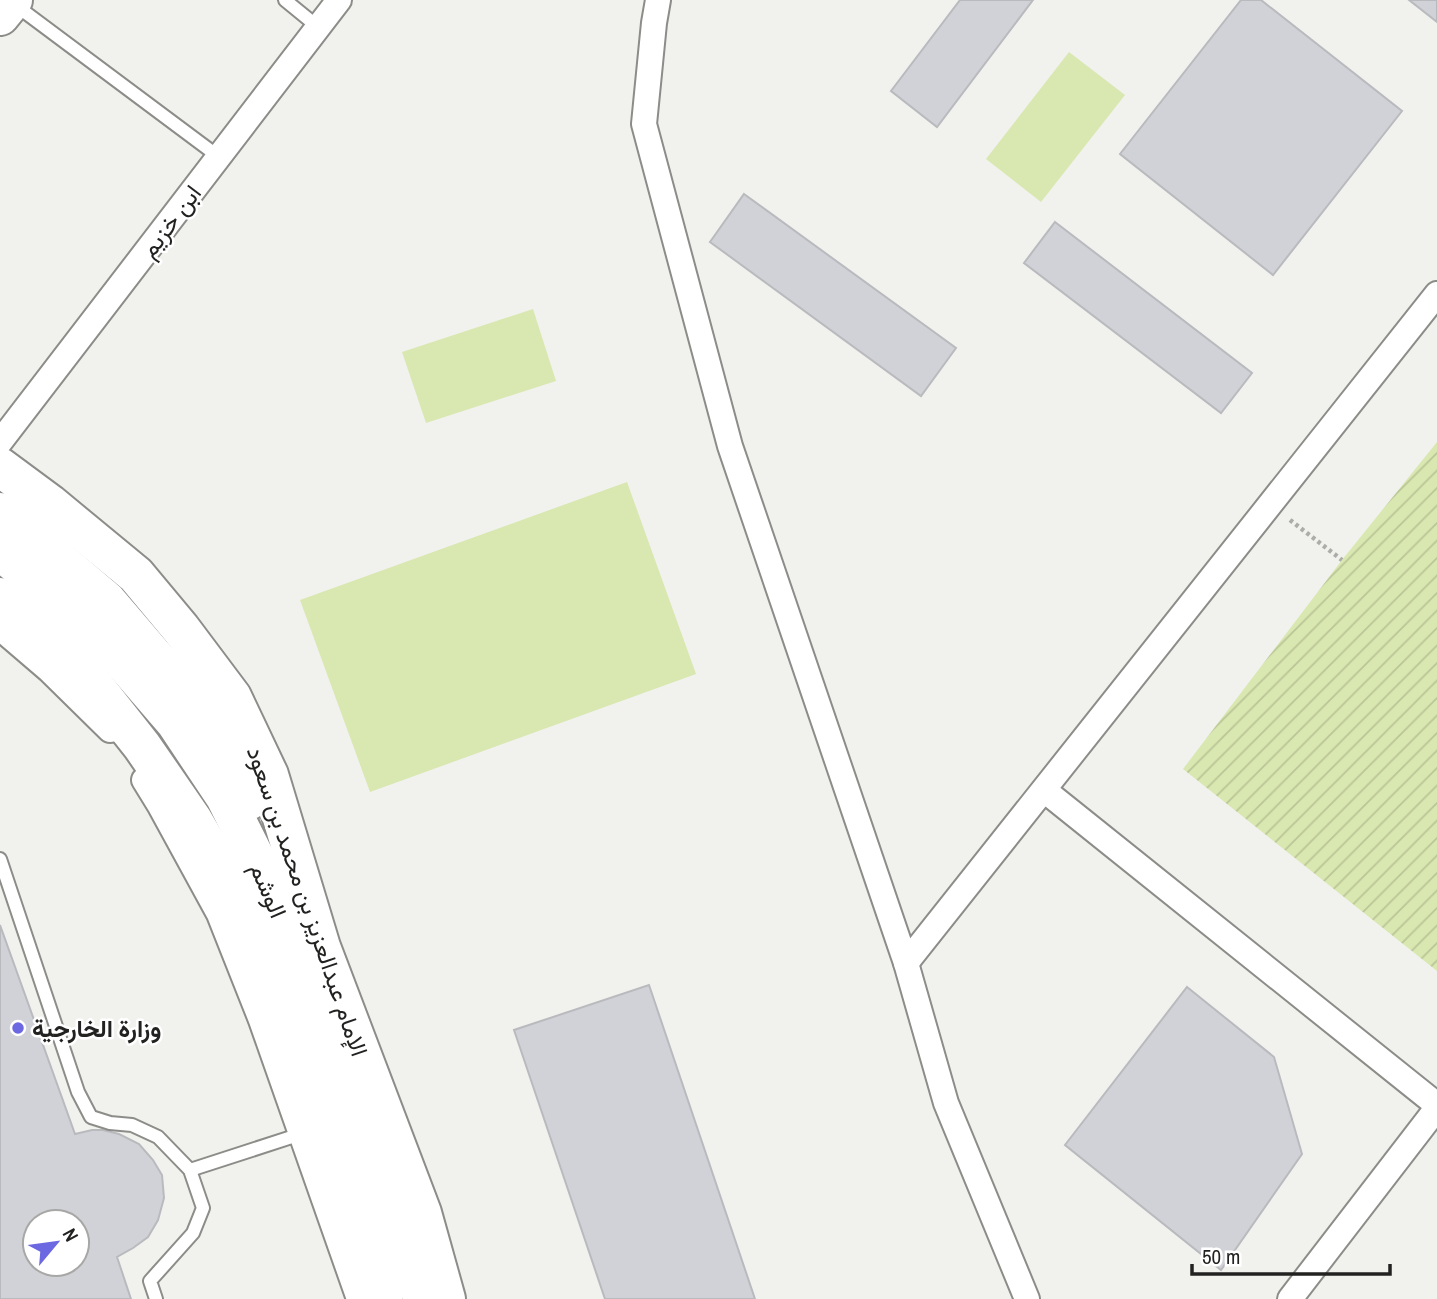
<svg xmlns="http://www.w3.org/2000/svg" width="1437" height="1299" font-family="'Archivo Narrow',Vazirmatn,sans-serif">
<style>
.garden{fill:url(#garden-furrows)}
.pitch{fill:#d9e7b0}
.building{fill:#d1d2d7;stroke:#b9babe;stroke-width:2;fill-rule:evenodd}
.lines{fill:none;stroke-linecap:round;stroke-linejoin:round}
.lane-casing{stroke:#8c8d89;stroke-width:16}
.street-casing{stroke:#8c8d89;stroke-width:28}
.primary-casing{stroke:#8c8d89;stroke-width:42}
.path{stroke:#acada9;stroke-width:4.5;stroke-dasharray:3.5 3.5;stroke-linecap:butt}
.lane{stroke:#fff;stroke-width:12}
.street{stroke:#fff;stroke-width:24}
.primary{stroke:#fff;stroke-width:38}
.poi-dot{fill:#6c68e2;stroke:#fff;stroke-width:2.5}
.labels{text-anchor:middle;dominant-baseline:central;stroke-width:5;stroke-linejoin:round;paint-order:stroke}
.street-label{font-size:24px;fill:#222321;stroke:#fff}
.poi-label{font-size:24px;font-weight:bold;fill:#222321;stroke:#fff;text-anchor:start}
</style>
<defs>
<pattern id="garden-furrows" width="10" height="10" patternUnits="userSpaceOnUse" patternTransform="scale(1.75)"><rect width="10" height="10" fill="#d9e7b0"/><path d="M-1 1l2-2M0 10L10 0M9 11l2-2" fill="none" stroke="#bac697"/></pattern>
</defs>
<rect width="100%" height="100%" fill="#f1f2ee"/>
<polygon class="garden" points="1437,442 1437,971 1183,769 1342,560"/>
<g class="pitch">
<polygon points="1069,52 1125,95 1041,202 986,159"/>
<polygon points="533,309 556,381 426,423 402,352"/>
<polygon points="627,482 696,674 370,792 300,600"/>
</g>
<g class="building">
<polygon points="960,0 1033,0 937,127 891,91"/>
<polygon points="1241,0 1261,0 1402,111 1273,275 1120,154"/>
<polygon points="1409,0 1437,0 1437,22"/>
<polygon points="744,194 956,348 921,396 710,242"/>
<polygon points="1055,222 1252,373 1221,413 1024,263"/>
<path d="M 0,925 L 75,1134 L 92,1130 L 103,1130 L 119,1134 L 139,1144 L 153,1160 L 162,1175 L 164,1198 L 158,1220 L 148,1237 L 133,1248 L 117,1257 L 131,1299 L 0,1299 ZM 35,1222 L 77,1222 L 77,1264 L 35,1264 Z"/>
<polygon points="649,985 755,1299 605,1299 514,1030"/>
<polygon points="1187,987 1274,1057 1302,1154 1221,1270 1065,1145"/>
</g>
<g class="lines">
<defs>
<g id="lane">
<polyline points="285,0 318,27"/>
<polyline points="14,4 219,157"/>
<polyline points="0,859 78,1092 91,1117 110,1123 132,1125 158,1137 190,1170 203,1208 193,1233 150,1281 156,1299"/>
<polyline points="190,1170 301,1134"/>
</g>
<g id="street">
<polyline points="658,0 654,23 644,124 730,446 906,963 946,1103 1027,1299"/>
<polyline points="0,442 339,0"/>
<polyline points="0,628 49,670 110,730"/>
<polyline points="144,780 160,806 219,914 261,1020 359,1299"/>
<polyline points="1044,790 1437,1105"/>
<polyline points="906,963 1437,294"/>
<polyline points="1290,1299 1437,1108"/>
</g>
<g id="primary">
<polyline points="0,16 13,0"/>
<polyline points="0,467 50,504 136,575 181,629 232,697 269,775 321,947 422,1213 446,1299"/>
<polyline points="0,512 18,525 107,601 177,683 226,749 250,800"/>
<polyline points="0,551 54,595 119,657 175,722 225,797 263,873 302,969 421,1294"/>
<polyline points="0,597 33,622 93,684 142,746 193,820 228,880 268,973 385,1291"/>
</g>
</defs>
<use href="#lane" class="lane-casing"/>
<use href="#street" class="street-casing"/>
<use href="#primary" class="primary-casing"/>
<polyline class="path" points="1290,520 1342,560"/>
<use href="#lane" class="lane"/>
<use href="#street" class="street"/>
<use href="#primary" class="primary"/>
</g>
<circle class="poi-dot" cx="18" cy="1028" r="7"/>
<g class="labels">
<g class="street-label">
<text transform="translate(170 221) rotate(-53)">ابن خزيم</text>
<text transform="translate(269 890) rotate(67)">الوشم</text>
<text transform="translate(308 901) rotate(71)">الإمام عبدالعزيز بن محمد بن سعود</text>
</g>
<g class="poi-label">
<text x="32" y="1028">وزارة الخارجية</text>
</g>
</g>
<g transform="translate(56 1243) rotate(61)"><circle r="33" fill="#ffffff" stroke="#a7a7a6" stroke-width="2"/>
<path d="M0-5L12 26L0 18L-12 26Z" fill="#6c68e2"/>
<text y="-10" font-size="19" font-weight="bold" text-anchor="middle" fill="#222321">N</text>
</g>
<path d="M1192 1264v10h198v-10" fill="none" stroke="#222321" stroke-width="3.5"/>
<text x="1202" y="1264" font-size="21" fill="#222321" stroke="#ffffff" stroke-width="5" paint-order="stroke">50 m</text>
</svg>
